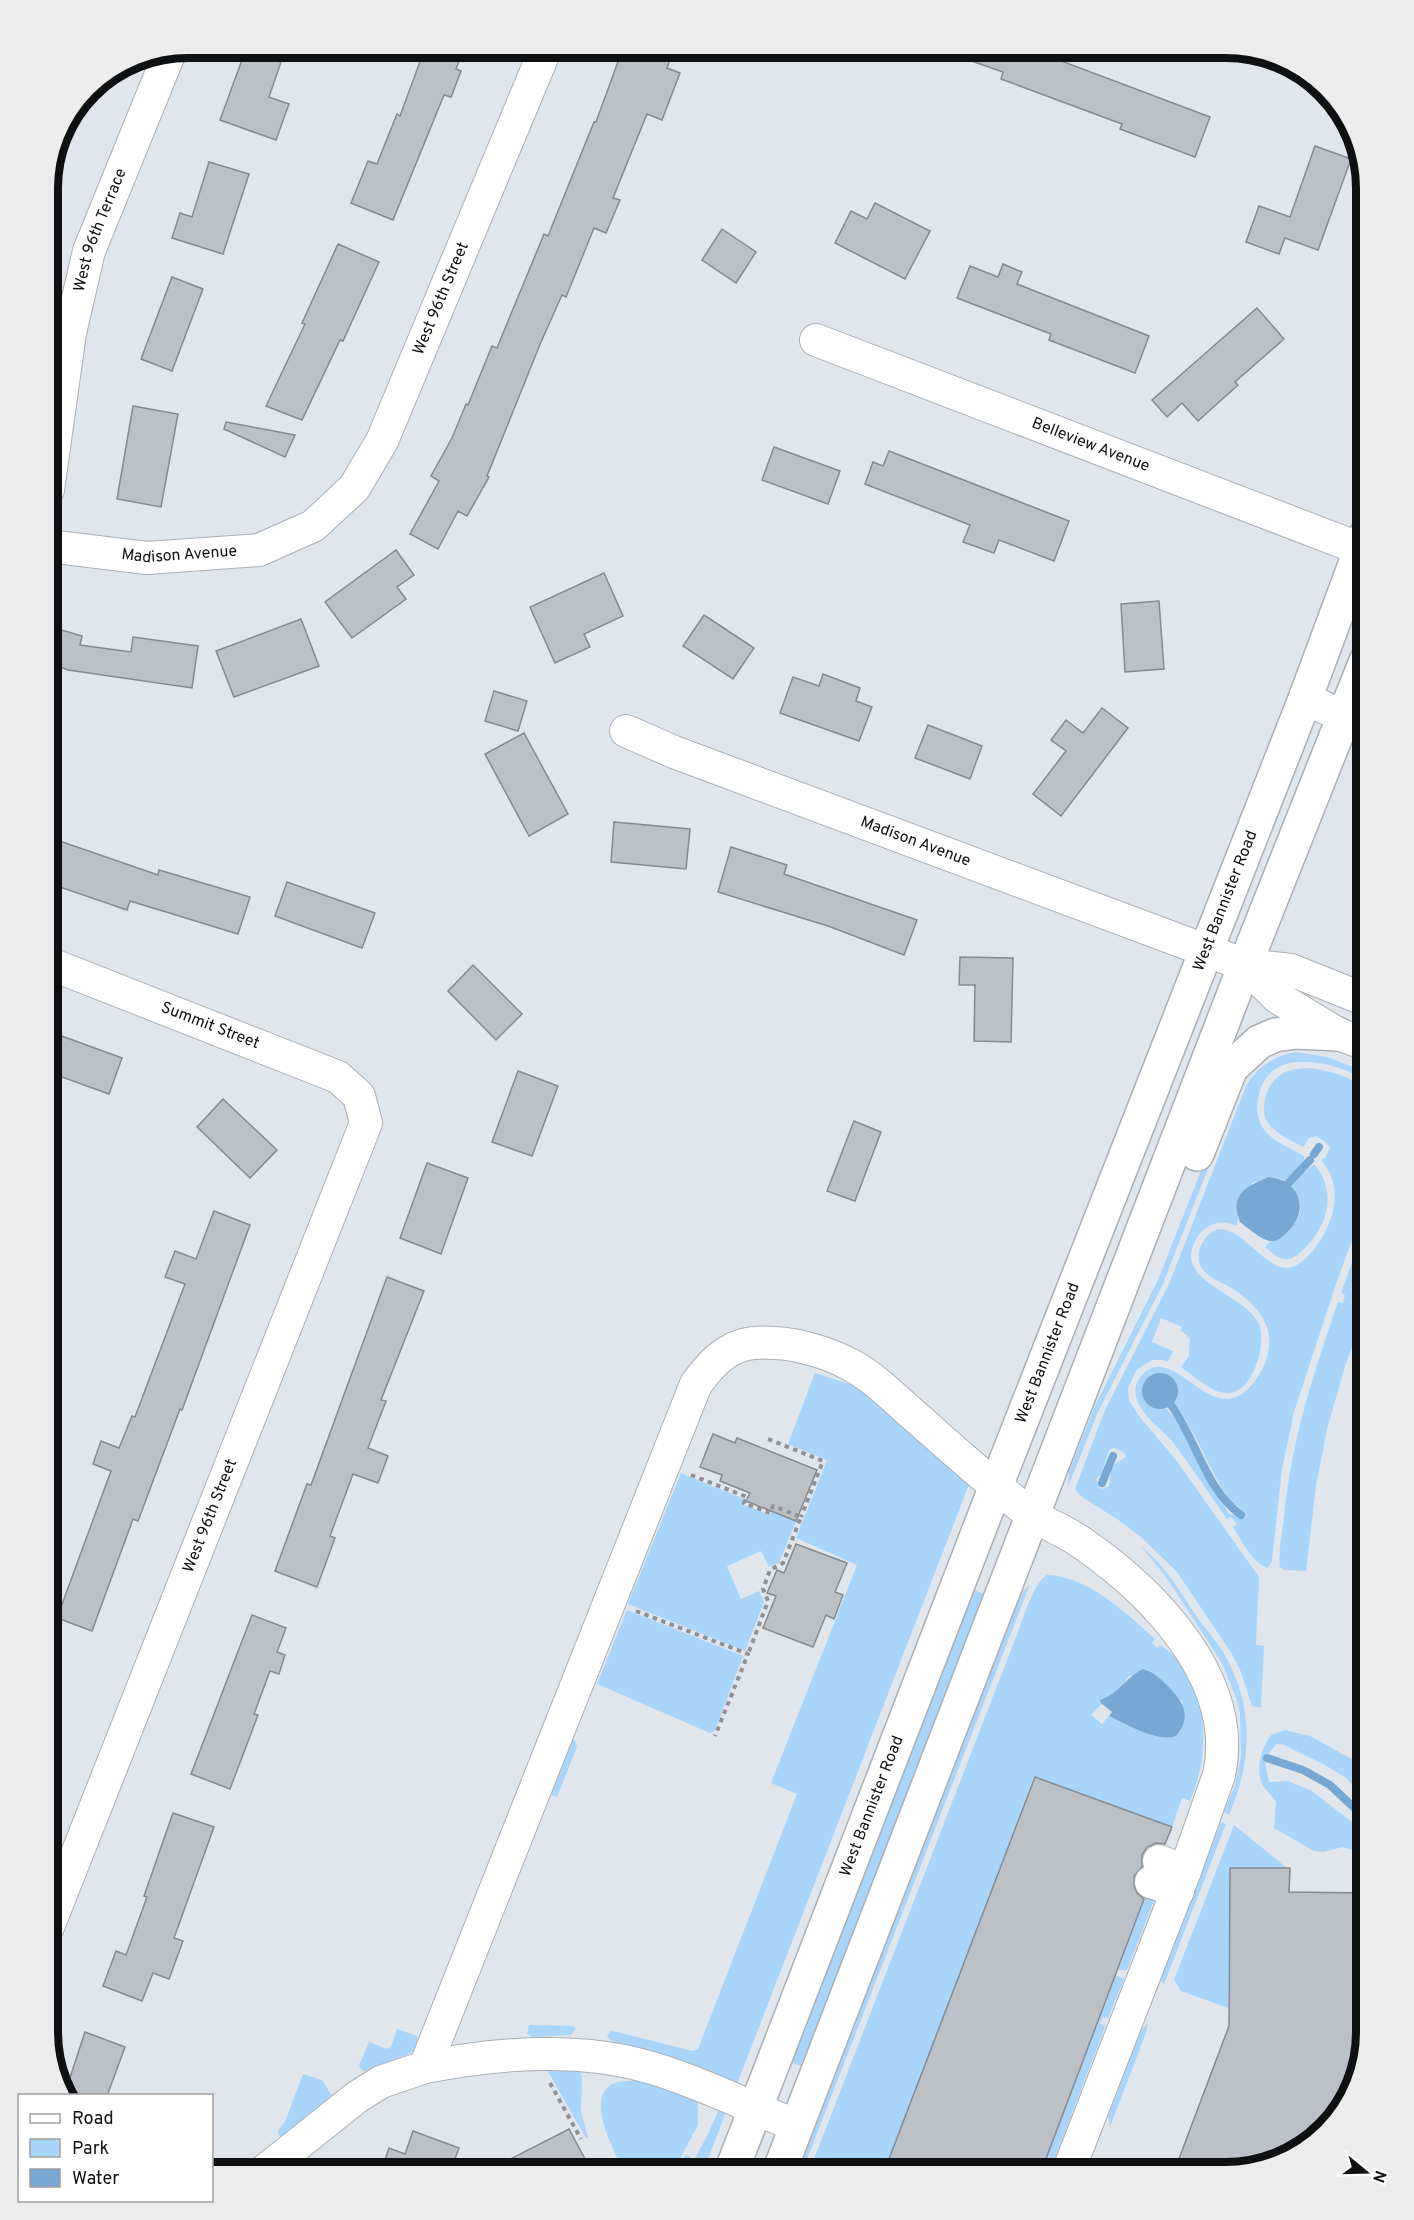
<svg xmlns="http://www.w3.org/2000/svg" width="1414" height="2220" font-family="Overpass,sans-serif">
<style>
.green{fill:#aad5fb;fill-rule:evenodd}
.water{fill:#76a8d3}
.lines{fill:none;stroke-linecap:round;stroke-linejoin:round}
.stream{stroke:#76a8d3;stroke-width:8}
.building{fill:#bbc1c6;stroke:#858a90;stroke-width:1.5}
.minor-casing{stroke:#a9afb4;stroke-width:34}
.major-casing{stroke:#a9afb4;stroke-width:36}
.path{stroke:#8e9297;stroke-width:4;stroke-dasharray:4.5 4.5;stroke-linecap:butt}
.minor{stroke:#fff;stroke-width:32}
.major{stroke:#fff;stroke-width:33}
.labels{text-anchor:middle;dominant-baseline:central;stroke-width:4.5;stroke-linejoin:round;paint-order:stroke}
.street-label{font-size:16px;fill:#0e1012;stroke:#fff}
.rim{fill:none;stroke:#0e1012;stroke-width:8}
</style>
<rect width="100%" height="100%" fill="#e0e6ec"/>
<g class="green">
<path d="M 1296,1052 L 1327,1057 L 1366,1072 L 1366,1080 C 1333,1061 1265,1044 1258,1100 C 1256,1111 1258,1122 1265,1131 C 1275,1143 1291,1148 1304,1156 L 1304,1163 L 1285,1181 C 1273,1174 1264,1179 1252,1183 L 1238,1217 L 1237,1226 C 1228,1222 1220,1221 1211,1225 C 1202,1229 1196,1237 1193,1246 C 1179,1283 1245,1294 1259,1324 C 1267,1344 1253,1392 1229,1393 C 1212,1394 1194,1376 1181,1367 L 1189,1356 L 1190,1338 L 1181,1331 L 1182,1327 L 1161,1318 L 1152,1342 L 1173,1351 L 1168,1362 L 1162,1360 L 1153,1360 L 1145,1364 L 1136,1371 L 1128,1388 L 1129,1400 L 1139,1416 L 1176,1460 L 1259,1577 L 1256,1645 L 1264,1646 L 1261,1708 L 1252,1706 L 1241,1672 L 1232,1654 L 1177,1572 L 1142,1538 L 1117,1519 L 1082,1497 L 1075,1489 L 1105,1410 L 1169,1284 L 1246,1086 C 1258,1066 1274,1056 1296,1052 ZM 1114,1448 L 1124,1452 L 1126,1457 C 1122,1460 1116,1462 1113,1466 C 1109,1471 1111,1480 1109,1486 L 1102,1489 L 1099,1487 L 1096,1479 L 1101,1474 L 1109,1450 Z"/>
<polygon points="1253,1066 1242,1082 1162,1286 1098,1412 1068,1487 1069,1472 1095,1406 1158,1280 1237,1079"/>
<path d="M 1306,1068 C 1325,1069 1351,1076 1366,1089 L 1366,1202 L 1337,1281 L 1294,1412 L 1282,1469 L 1272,1561 L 1268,1568 C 1252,1563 1242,1541 1233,1527 L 1237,1524 L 1231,1517 L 1227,1519 C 1210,1495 1193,1469 1175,1445 C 1163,1429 1140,1416 1136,1396 C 1134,1388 1137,1380 1142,1375 C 1176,1337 1217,1446 1260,1373 C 1281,1337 1265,1310 1233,1289 C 1224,1283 1210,1279 1203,1270 C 1196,1262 1198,1248 1204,1240 C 1230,1204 1260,1270 1288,1268 C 1297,1267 1304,1260 1310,1254 C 1333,1229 1346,1187 1321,1160 L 1326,1157 L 1330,1147 L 1324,1141 L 1316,1136 L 1309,1138 L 1303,1147 C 1291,1140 1277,1135 1268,1123 C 1259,1110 1266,1085 1279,1076 C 1286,1070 1296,1069 1306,1068 ZM 1176,1399 L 1173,1402 C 1196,1430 1207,1467 1228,1497 C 1232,1503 1237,1505 1242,1510 L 1241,1515 L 1229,1514 L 1192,1451 L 1180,1424 L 1167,1409 L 1159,1409 Z"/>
<path d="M 1314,1164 C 1337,1191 1329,1224 1305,1248 C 1299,1254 1293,1260 1285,1259 C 1277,1259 1270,1251 1265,1247 L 1271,1241 L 1273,1241 C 1294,1228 1312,1211 1291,1187 L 1301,1175 Z"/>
<path d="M 1366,1223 L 1366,1311 L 1346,1363 L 1327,1429 L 1316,1486 L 1306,1571 L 1284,1570 L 1280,1567 C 1278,1551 1282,1533 1284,1517 C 1292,1439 1313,1375 1338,1302 L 1343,1303 L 1345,1295 L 1341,1293 Z"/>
<polygon points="815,1373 865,1389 970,1482 737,2084 681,2060 612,2041 607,2037 610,2031 618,2032 693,2051 698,2049 797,1794 771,1783 857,1565 796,1538 827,1460 788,1444"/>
<polygon points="681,1473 744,1499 742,1504 770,1515 773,1509 797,1519 779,1563 769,1567 761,1551 727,1566 741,1599 759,1591 764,1602 745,1651 628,1604"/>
<path d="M 1141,1546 C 1167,1568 1177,1587 1195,1614 C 1203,1626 1212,1636 1220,1647 C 1254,1701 1254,1757 1229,1815 L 1224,1812 L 1235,1785 L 1241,1756 L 1240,1713 L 1236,1698 L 1222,1663 L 1166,1577 Z"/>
<path d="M 1047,1575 C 1088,1576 1126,1613 1155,1639 L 1152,1643 L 1157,1648 L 1160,1645 C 1171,1651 1179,1661 1185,1672 C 1210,1712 1208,1758 1190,1801 L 1182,1798 L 1172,1827 L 1034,1777 L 884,2172 L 809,2172 L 1018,1632 C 1024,1617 1033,1583 1047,1575 ZM 1129,1676 L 1157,1676 L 1183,1703 L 1132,1727 L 1109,1716 L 1102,1724 L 1091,1715 C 1103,1701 1119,1692 1129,1676 Z"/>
<polygon points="1030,1584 802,2172 796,2172 1019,1599 1023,1591"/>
<polygon points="974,1590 986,1595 806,2057 801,2066 790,2062"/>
<polygon points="627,1610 743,1656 715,1730 710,1733 597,1684"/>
<path d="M 1285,1730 L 1310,1736 L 1366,1767 L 1366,1799 L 1346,1778 L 1325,1765 L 1284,1745 L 1277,1744 C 1262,1758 1265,1765 1269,1782 L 1288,1781 L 1312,1791 L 1366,1833 L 1366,1854 L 1343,1847 L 1323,1852 L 1314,1851 L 1274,1828 L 1276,1802 C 1272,1796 1264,1789 1261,1782 C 1256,1767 1262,1747 1271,1735 Z"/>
<polygon points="575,1740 577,1747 557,1797 547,1793 569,1741"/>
<polygon points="1221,1822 1226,1824 1164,1984 1160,1981"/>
<polygon points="1234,1825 1287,1868 1230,1868 1228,2008 1181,1991 1174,1980"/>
<polygon points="1148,1889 1155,1898 1127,1970 1118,1970"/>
<polygon points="1115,1975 1124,1979 1108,2018 1103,2017 1100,2024 1105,2025 1103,2032 1050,2171 1041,2171"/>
<polygon points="1148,2023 1146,2033 1110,2127 1108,2116 1140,2031"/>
<polygon points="529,2025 572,2026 576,2028 571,2035 533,2037 527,2034"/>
<polygon points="397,2029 417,2036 418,2046 415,2051 368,2072 363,2071 359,2066 369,2042 387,2049 391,2047"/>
<polygon points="546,2068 580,2070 582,2078 581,2111 588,2138 586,2138"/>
<polygon points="303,2074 322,2080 332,2096 283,2137 278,2135 278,2130 285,2122"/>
<path d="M 635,2081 L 647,2082 L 698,2100 L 698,2125 L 681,2157 L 683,2159 L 687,2155 L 694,2160 L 708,2134 L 719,2109 L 726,2112 L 703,2172 L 624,2172 C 615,2151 585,2100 612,2084 C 619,2081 628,2081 635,2081 Z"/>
</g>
<g class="water">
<path d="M 1268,1177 C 1301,1179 1311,1213 1285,1234 C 1282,1237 1278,1241 1273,1241 C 1263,1242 1248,1228 1240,1222 C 1229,1194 1246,1187 1268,1177 Z"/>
<circle cx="1160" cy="1391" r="18"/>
<path d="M 1143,1669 C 1153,1672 1160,1678 1167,1685 C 1183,1702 1193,1716 1176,1736 C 1158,1743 1126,1724 1109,1716 L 1112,1712 L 1101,1703 L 1100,1700 C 1119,1694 1126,1677 1143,1669 Z"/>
</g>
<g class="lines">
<g class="stream">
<polyline points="1314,1154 1319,1147"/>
<polyline points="1283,1189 1310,1160"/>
<path d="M 1171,1405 C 1196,1439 1206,1490 1241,1515"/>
<polyline points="1102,1483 1113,1456"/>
<polyline points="1267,1758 1303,1770 1330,1785 1366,1819"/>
</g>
</g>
<g class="building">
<polygon points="425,48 464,48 456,69 461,71 451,97 444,95 393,220 351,203 368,161 377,164 397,114 400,116"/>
<polygon points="623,48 674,48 667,68 680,73 662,120 647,114 613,198 620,200 606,233 594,228 566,297 562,295 541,342 487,476 489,477 467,516 458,511 438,549 410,534 439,481 431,476 452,438 466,404 468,405 492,346 497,348 544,234 548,236 594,122 596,122"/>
<polygon points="944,48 1027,48 1210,117 1195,157 1120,129 1122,124 1001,79 1003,72 943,51"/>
<polygon points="246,49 281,62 269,97 289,104 276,140 220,120"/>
<polygon points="1315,146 1351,159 1318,250 1285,238 1279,254 1246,242 1259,206 1290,217"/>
<polygon points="209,162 249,174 223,254 172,238 180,213 192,217"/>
<polygon points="875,203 930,231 905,279 835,243 851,211 867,219"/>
<polygon points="722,229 756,252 736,283 702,260"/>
<polygon points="338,244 379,262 343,341 340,340 302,420 266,406 305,324 302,323"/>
<polygon points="1003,264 1022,272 1017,284 1149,336 1135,373 1049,340 1051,334 957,298 970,266 998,277"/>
<polygon points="172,277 203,289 172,371 141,359"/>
<polygon points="1257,308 1284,339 1235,382 1238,385 1198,421 1182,403 1167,417 1152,400"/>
<polygon points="133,406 178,414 161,507 117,499"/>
<polygon points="226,422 295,435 285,457 224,429"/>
<polygon points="774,447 840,471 828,504 762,480"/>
<polygon points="889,451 1069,521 1054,561 999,540 994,553 963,542 970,525 865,484 873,462 883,466"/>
<polygon points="396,550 414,575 397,587 406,599 352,638 325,602"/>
<polygon points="604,573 623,616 584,634 590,647 555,663 530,607"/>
<polygon points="1159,601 1164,669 1125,672 1121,604"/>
<polygon points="704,615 754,648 733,679 683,646"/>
<polygon points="301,619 319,666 234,697 216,651"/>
<polygon points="48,626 82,636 80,645 131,652 133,637 198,646 192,688 68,670 48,663"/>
<polygon points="823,674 860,688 856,701 872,707 859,741 780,713 793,677 819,686"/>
<polygon points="494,691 527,701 518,731 485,721"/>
<polygon points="1102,708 1128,728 1061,816 1033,794 1066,751 1051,740 1066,720 1083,733"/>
<polygon points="928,725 982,746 970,779 915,758"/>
<polygon points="524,733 568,814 529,836 485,754"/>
<polygon points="614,822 690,829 686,869 611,862"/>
<polygon points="48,837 158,875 159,870 250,897 238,934 130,901 127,910 48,883"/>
<polygon points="731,847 787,865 784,874 917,920 904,955 828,926 718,892"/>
<polygon points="287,882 375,913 362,948 275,916"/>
<polygon points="960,957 1013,958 1011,1042 974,1041 975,985 959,985"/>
<polygon points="473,965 522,1014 496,1040 448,991"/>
<polygon points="48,1031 122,1058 109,1094 48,1072"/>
<polygon points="518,1071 558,1086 532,1156 492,1142"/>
<polygon points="223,1099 277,1150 250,1178 197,1127"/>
<polygon points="854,1121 881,1132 855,1201 827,1191"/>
<polygon points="427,1163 468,1178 441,1254 400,1238"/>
<polygon points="214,1211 250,1225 182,1410 180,1409 138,1521 133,1519 92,1631 57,1618 111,1471 93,1464 101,1441 119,1448 132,1416 135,1417 185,1284 165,1277 175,1251 196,1259"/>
<polygon points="387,1277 424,1291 381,1400 386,1401 368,1448 388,1456 378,1483 353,1474 330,1536 335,1538 317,1587 275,1571 307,1484 311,1485"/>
<polygon points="713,1434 735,1443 737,1438 817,1470 796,1521 746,1501 750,1493 720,1481 722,1475 700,1467"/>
<polygon points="796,1544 847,1563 835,1592 843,1595 834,1619 826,1615 813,1647 763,1628 776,1596 767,1593 777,1570 784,1573"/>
<polygon points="252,1615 286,1628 277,1652 285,1655 279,1674 270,1671 254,1714 258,1715 230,1789 191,1774"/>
<polygon points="1035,1777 1172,1827 1165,1844 1156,1843 1147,1847 1142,1855 1142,1867 1134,1876 1134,1886 1137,1893 1144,1899 1041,2172 884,2172"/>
<polygon points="173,1813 214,1827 174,1938 183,1941 169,1979 153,1973 142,2001 103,1986 116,1951 126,1955 147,1897 144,1896"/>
<polygon points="1230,1868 1290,1868 1289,1892 1366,1893 1366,2032 1343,2109 1288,2157 1226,2172 1174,2172 1229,2026"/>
<polygon points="85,2032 125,2047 107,2096 64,2096"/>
<polygon points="569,2129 586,2161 578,2165 581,2172 485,2172"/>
<polygon points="413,2131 459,2148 450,2172 381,2172 389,2148 405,2154"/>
</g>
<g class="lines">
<defs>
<g id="minor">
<path id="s1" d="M 816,340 L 1366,551"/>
<path id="s2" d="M 48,490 L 70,333 L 89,251 L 170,52"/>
<path id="s3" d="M 48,546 L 147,558 L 259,550 L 313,526 L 354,488 L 382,441 L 546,48"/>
<polyline points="1305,699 1345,717 1366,724"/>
<path id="s4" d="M 626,731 L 674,752 L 1245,965 L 1277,997 L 1338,1034 L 1366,1044"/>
<polyline points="1245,965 1291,970 1366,1000"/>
<polyline points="1159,1861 1185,1871"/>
<polyline points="1151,1882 1178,1891"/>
<path id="s5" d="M 48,1927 L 366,1123 L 359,1096 L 338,1077 L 48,963"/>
<path d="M 425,2067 C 499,2053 579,2046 652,2068 C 702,2083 750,2107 797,2126"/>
<path d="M 263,2172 L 357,2097 L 381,2082 L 425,2067 L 696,1384 C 706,1371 716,1358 731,1350 C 745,1342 760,1342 775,1343 C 799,1344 828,1353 849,1364 C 872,1376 890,1394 909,1411 C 940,1438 970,1466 1002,1491 C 1013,1500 1023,1509 1034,1516 C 1050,1526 1067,1532 1082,1543 C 1153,1592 1240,1680 1219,1775 L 1185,1871 L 1068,2172"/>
</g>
<g id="major">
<polyline points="1197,1154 1231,1068 1259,1042 1275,1035 1295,1032 1338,1034"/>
<path id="s6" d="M 731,2172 L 996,1486 L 1305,699 L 1366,535"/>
<polyline points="779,2172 1245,965 1366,661"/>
</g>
</defs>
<use href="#minor" class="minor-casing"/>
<use href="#major" class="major-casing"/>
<g class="path">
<polyline points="768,1439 823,1461 801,1517"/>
<polyline points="691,1475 747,1497 744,1503 770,1513 773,1506 801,1517 783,1563 770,1570 763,1589 768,1601 748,1654"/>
<polyline points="636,1611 748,1654 715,1736"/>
<polyline points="550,2083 581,2139"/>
</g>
<use href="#minor" class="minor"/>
<use href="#major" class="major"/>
</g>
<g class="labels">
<g class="street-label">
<text stroke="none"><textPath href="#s2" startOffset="266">West 96th Terrace</textPath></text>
<text stroke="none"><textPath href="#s3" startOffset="536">West 96th Street</textPath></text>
<text stroke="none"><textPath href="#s1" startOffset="294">Belleview Avenue</textPath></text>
<text stroke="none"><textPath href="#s3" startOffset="132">Madison Avenue</textPath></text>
<text stroke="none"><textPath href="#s4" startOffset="310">Madison Avenue</textPath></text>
<text stroke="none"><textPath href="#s6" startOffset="1364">West Bannister Road</textPath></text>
<text transform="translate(210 1026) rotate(21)">Summit Street</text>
<text stroke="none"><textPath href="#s6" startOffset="878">West Bannister Road</textPath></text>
<text stroke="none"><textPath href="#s5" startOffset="442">West 96th Street</textPath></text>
<text stroke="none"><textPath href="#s6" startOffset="392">West Bannister Road</textPath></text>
</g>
</g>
<path d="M0 0H1414V2220H0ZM188 58H1226A130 130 0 0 1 1356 188V2032A130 130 0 0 1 1226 2162H188A130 130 0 0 1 58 2032V188A130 130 0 0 1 188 58Z" fill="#ececec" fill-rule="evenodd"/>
<path class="rim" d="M188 58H1226A130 130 0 0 1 1356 188V2032A130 130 0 0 1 1226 2162H188A130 130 0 0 1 58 2032V188A130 130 0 0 1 188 58Z"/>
<rect x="18" y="2094" width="195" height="108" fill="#ffffff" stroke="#9f9fa0" stroke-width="1.5"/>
<rect x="30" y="2114" width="30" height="9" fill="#ffffff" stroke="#9f9fa0" stroke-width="1.5"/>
<text x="72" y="2124" font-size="18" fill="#0e1012">Road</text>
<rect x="30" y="2139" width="30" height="18" fill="#aad5fb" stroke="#9f9fa0" stroke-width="1.5"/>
<text x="72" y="2154" font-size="18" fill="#0e1012">Park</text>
<rect x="30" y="2169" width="30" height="18" fill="#76a8d3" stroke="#9f9fa0" stroke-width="1.5"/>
<text x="72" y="2184" font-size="18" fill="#0e1012">Water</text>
<g transform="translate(1366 2172) rotate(109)" stroke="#ffffff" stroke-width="4.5" paint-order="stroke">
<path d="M0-4.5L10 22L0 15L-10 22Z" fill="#0e1012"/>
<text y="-9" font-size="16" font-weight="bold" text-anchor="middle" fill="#0e1012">N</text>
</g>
</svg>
